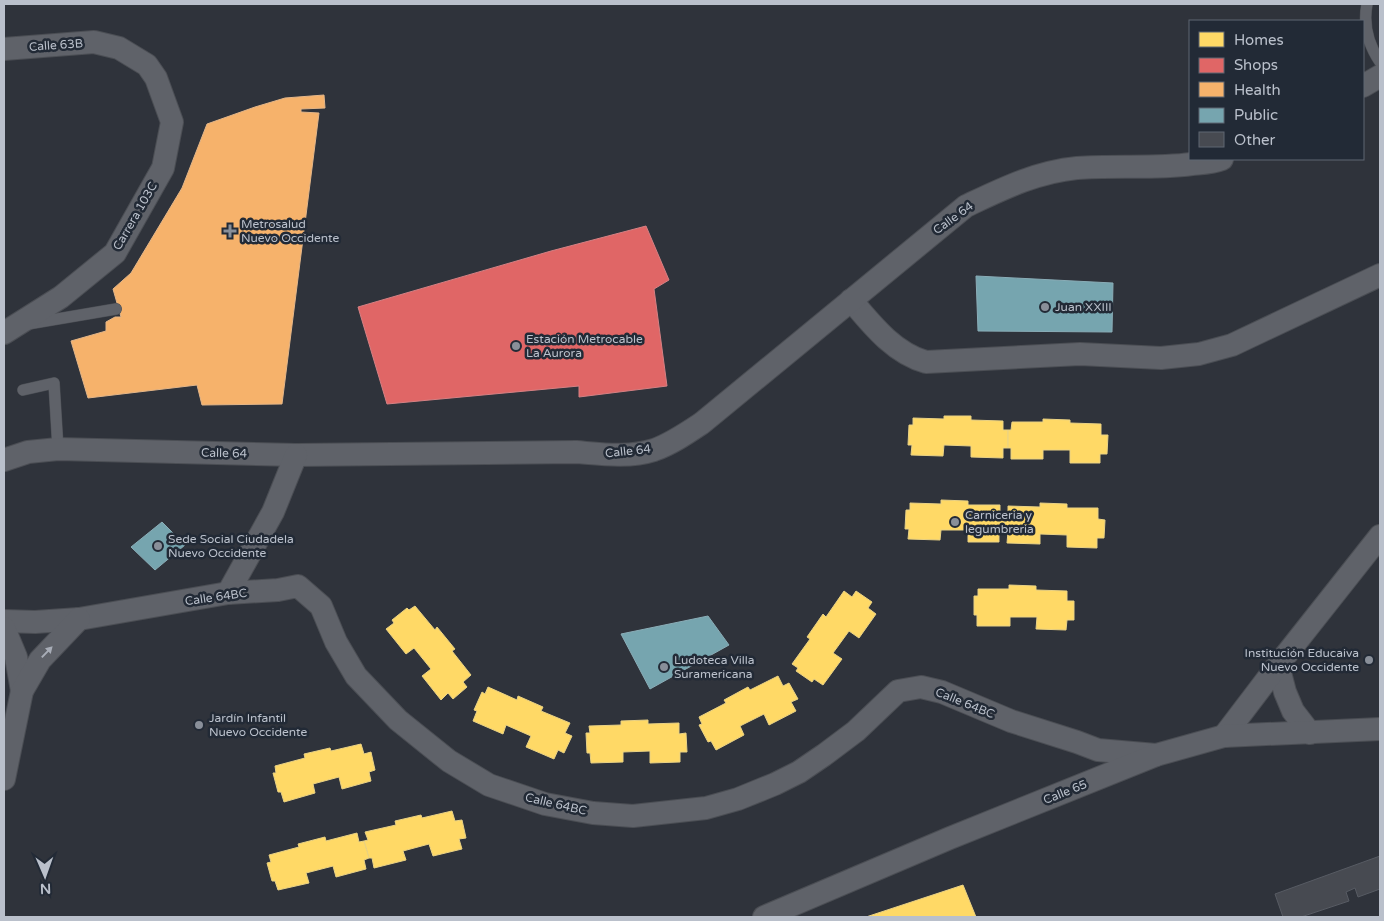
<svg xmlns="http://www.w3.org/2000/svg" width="1384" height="921" font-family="'Varela Round',sans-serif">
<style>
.homes{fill:#ffd966;stroke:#ead284}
.shops{fill:#e06666;stroke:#d58184}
.health{fill:#f6b26b;stroke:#e4b688}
.public{fill:#76a5af;stroke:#8aadb7}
.building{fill:#474a51;stroke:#575b63}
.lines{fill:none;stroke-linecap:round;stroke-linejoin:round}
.service-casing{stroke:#4b4e54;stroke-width:12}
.minor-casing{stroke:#4b4e54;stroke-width:24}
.service{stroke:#5f6269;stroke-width:11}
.minor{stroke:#5f6269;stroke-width:22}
.oneway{fill:#a8adb7}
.poi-dot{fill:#898f99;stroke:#222a36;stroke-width:2}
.labels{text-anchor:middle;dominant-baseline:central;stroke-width:5;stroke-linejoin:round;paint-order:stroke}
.street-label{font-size:12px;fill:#bac0cb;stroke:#222a36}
.poi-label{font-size:12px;fill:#bac0cb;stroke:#222a36;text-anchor:start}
</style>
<rect width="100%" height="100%" fill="#2f333b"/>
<g class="homes">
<polygon points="944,416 971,416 971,420 1003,421 1003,430 1008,430 1008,448 1003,448 1003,458 971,457 971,446 944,445 943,456 911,455 912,445 908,445 909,425 913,425 913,418 944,419"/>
<polygon points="1043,419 1070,420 1070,423 1101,424 1101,435 1108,435 1107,454 1100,454 1100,463 1070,463 1070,450 1043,450 1043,459 1011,459 1011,448 1008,448 1008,430 1011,430 1012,422 1043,422"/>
<polygon points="941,500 968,501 968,505 1000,505 1000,514 1005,514 1004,532 999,532 999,542 968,542 968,530 941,530 940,540 908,539 909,529 905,529 906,510 910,510 910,503 941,504"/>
<polygon points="1040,503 1067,504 1067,508 1098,508 1098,519 1105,520 1104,538 1097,538 1097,548 1067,547 1067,535 1040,534 1040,544 1007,543 1008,532 1004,532 1005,514 1008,515 1008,506 1040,507"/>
<polygon points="1009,585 1036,586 1036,590 1067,591 1067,601 1074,601 1074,620 1067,620 1066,630 1036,629 1037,617 1010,617 1010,626 977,626 977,615 974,615 974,596 978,596 978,589 1009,589"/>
<polygon points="844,591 852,597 856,591 872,602 868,608 876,614 859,638 849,631 833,653 842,659 823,685 814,679 812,682 796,671 798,668 792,664 810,639 807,637 823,614 826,617"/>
<polygon points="415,606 435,630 437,627 455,649 452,651 471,675 463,682 467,687 453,699 448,693 441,700 422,676 431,669 414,648 406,654 386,629 394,623 392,620 407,608 409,610"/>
<polygon points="778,676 783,686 789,683 798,699 791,702 796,711 769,725 764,714 740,726 744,735 716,750 711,741 708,742 699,725 702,724 699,717 726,703 724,700 748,687 750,690"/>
<polygon points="488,687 517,700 518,696 543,707 541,711 570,723 565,733 572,736 564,753 558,750 554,759 526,747 531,736 506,725 503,734 473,721 477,711 474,710 482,692 485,694"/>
<polygon points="648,720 648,724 679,723 679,734 686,733 687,752 680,752 680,762 650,763 650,751 623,752 623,762 591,763 590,753 587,753 586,733 590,733 589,726 621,725 621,721"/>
<polygon points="361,744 364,754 371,752 375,770 369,772 371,781 342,789 339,777 313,784 315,793 284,802 281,792 278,792 273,773 276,773 275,766 305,758 304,754 330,748 331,751"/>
<polygon points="452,811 455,821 462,820 466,838 459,839 462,849 433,856 429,844 403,851 406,860 374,868 372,858 369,858 364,841 368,840 365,832 396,825 395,821 421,815 422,818"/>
<polygon points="357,833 359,842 364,841 369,858 364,860 366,869 336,877 333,866 306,873 309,883 278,890 275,881 272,881 267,863 271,862 269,855 299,847 298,844 325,837 326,841"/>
<polygon points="963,885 976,917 866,917"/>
</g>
<polygon class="shops" points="646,226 669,280 654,289 667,386 579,397 579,386 387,404 358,307 551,251"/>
<polygon class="health" points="324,95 325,108 301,109 301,112 319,113 282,404 202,405 197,385 88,398 71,341 106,331 106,322 115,317 121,317 113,289 131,273 182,188 207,124 255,107 285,98"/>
<g class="public">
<polygon points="976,276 1113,283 1112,332 978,331"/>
<polygon points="162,522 185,545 155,570 131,547"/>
<polygon points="708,616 729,645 650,689 621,634"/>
</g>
<polygon class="building" points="1380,856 1380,889 1358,897 1355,888 1346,892 1349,901 1301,917 1283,917 1275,894"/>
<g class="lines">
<defs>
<g id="service">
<path d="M 1367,4 C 1363,25 1368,44 1380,62"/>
<polyline points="28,324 116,309"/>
<polyline points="23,390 54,383 58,449"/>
</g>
<g id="minor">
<polyline points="4,49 94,42 119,48 147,65 156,78 172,122 163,168 115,253 61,297 4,333"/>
<polyline points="1363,86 1380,76"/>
<path d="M 851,300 C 872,325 894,353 926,362 L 1080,354 L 1161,358 L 1199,354 L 1232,345 L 1380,275"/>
<path d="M 4,460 L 28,452 L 58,449 L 296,455 L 576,452 C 601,454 629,458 654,450 C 671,444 687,433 702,423 L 966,206 C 1002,189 1036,172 1077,168 C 1115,165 1154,169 1192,164 C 1202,163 1212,163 1222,159"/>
<polyline points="228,593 273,512 296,455"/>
<polyline points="4,621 35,622 79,619 228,593 278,590 298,586 321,606 336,642 356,676 398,720 449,761 489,785 545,804 593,813 633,816 706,808 738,799 775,784 799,772 824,755 856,731 898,691 921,687 942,692 1011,721 1077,742 1098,750 1156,755"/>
<polyline points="4,628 16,657 22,691"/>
<polyline points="1278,665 1285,692 1293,711 1310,733"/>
<polyline points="1224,736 1278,665 1380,536"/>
<polyline points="4,779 22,691 40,660 79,619"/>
<polyline points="764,917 950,838 1156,755 1224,736 1380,729"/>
</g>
</defs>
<use href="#service" class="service-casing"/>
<use href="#minor" class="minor-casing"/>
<use href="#service" class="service"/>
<use href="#minor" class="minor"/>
</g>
<defs><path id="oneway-solid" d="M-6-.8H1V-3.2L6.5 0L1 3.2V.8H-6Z" transform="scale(1.25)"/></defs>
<use class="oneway" href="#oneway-solid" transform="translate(47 652) rotate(-46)"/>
<g class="poi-dot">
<path d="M227.5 223.5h5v5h5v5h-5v5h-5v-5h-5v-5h5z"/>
<circle cx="1045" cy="307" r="5"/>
<circle cx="516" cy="346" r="5"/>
<circle cx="955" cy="522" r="5"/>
<circle cx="158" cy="546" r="5"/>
<circle cx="1369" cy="660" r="5"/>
<circle cx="664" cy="667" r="5"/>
<circle cx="199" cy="725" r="5"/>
</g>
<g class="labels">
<g class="street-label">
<text transform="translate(56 45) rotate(-4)">Calle 63B</text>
<text transform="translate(135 216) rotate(-60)">Carrera 103C</text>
<text transform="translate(953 218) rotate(-36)">Calle 64</text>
<text transform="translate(628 451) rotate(-6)">Calle 64</text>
<text transform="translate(224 453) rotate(1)">Calle 64</text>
<text transform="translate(216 597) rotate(-8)">Calle 64BC</text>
<text transform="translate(965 703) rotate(22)">Calle 64BC</text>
<text transform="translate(1065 792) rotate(-22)">Calle 65</text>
<text transform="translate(556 804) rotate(13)">Calle 64BC</text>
</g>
<g class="poi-label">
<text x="241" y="224">Metrosalud<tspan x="241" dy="14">Nuevo Occidente</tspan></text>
<text x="1055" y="307">Juan XXIII</text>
<text x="526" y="339">Estación Metrocable<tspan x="526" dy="14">La Aurora</tspan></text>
<text x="965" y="515">Carniceria y<tspan x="965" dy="14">legumbreria</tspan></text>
<text x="168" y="539">Sede Social Ciudadela<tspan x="168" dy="14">Nuevo Occidente</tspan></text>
<text x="1359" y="653" text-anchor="end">Institución Educaiva<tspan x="1359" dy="14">Nuevo Occidente</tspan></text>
<text x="674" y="660">Ludoteca Villa<tspan x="674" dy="14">Suramericana</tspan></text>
<text x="209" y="718">Jardín Infantil<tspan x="209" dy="14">Nuevo Occidente</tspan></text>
</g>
</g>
<rect width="1384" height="921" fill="none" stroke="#bac0cb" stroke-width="10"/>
<rect x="1189" y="20" width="175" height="140" fill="#222a36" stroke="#5f6672"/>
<rect x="1199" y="32" width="25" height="15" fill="#ffd966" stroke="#5f6672"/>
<text x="1234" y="45" font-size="15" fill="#bac0cb">Homes</text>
<rect x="1199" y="58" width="25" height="15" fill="#e06666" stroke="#5f6672"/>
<text x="1234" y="70" font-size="15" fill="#bac0cb">Shops</text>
<rect x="1199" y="82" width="25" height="15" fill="#f6b26b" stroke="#5f6672"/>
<text x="1234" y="95" font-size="15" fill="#bac0cb">Health</text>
<rect x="1199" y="108" width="25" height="15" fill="#76a5af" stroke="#5f6672"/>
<text x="1234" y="120" font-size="15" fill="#bac0cb">Public</text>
<rect x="1199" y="132" width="25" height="15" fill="#474a51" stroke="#5f6672"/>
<text x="1234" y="145" font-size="15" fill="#bac0cb">Other</text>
<g transform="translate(45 876) rotate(178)" stroke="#222a36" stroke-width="4" paint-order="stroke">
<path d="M0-4L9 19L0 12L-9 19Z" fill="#bac0cb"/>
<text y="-8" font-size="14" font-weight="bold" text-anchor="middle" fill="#bac0cb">N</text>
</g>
</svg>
